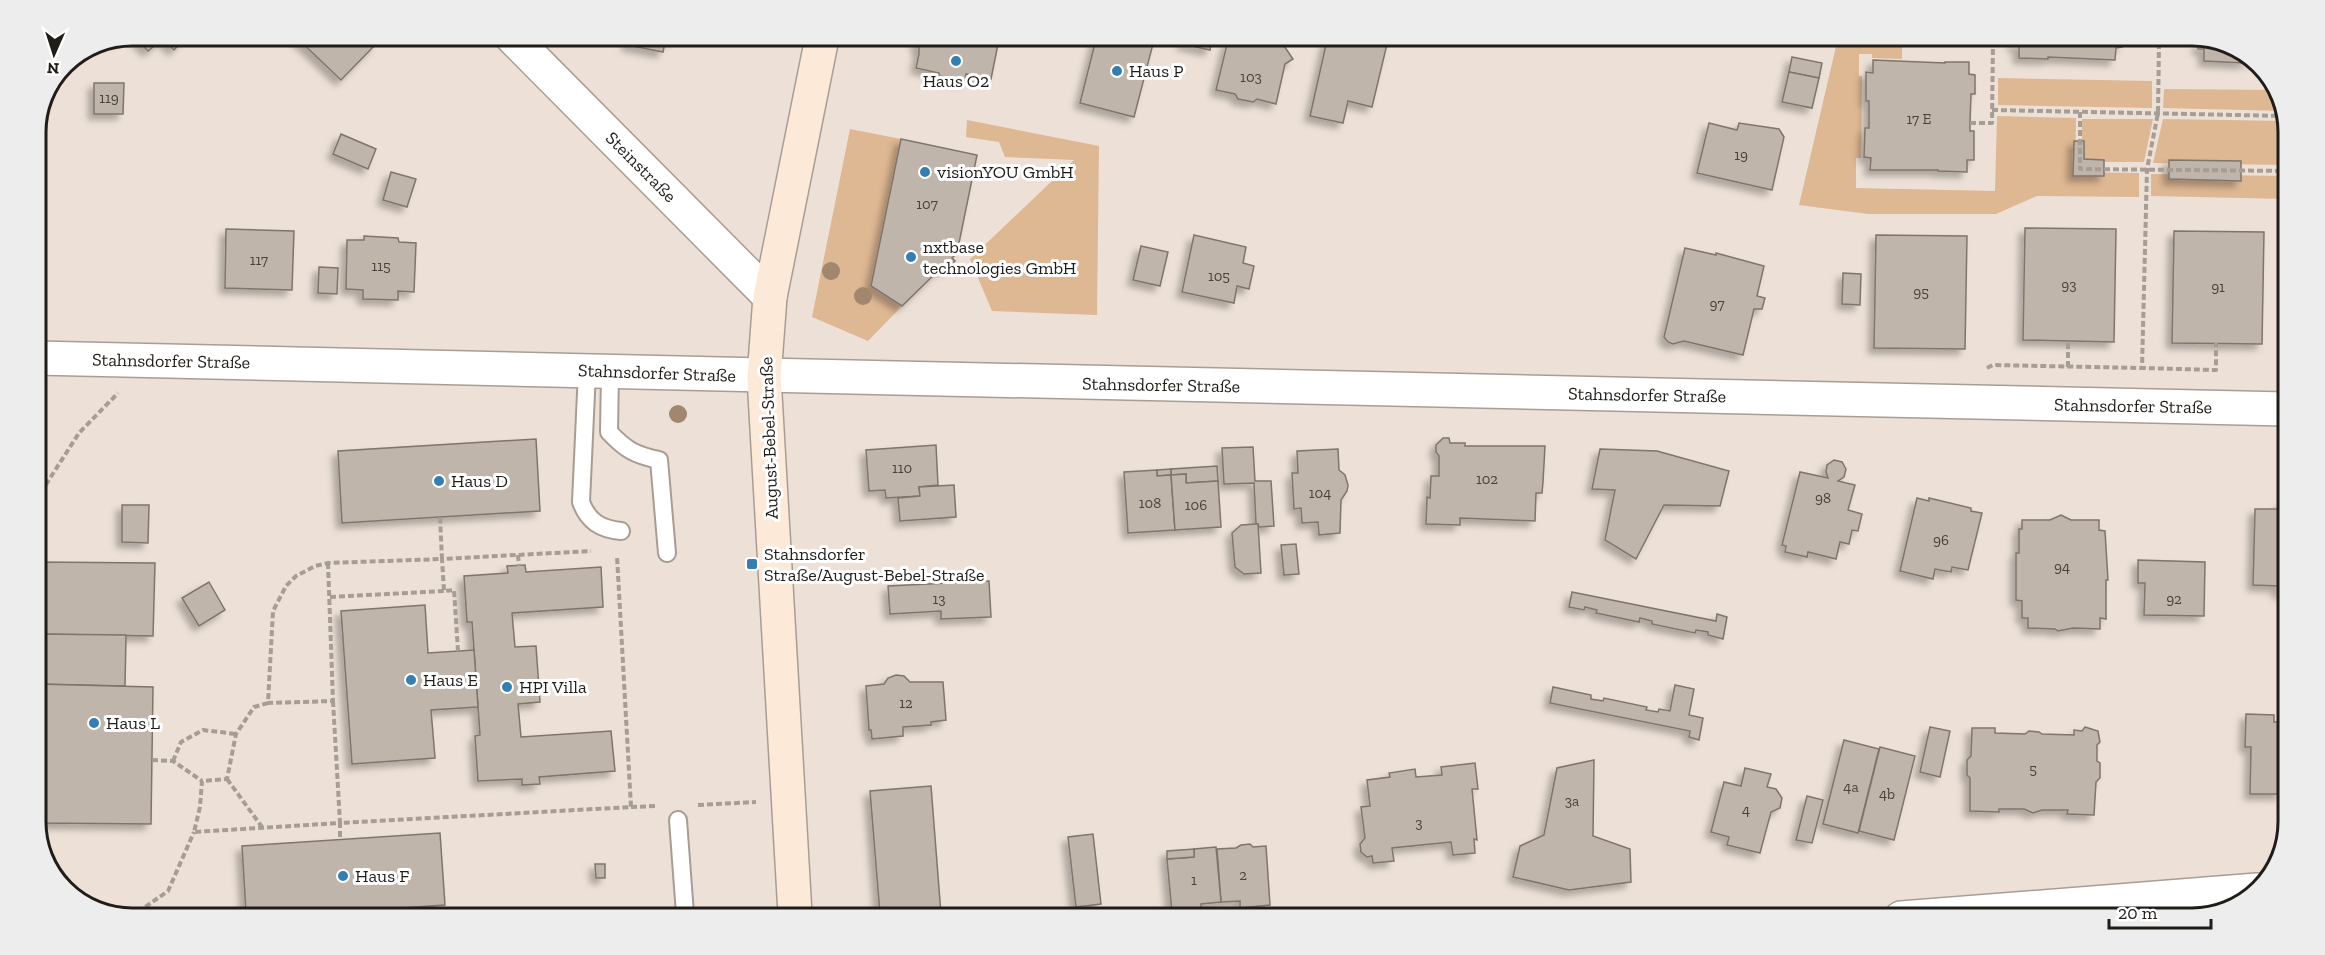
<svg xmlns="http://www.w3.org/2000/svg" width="2325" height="955" font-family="'Zilla Slab',serif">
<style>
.green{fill:#deb793}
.building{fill:#c0b5aa;stroke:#7f756b;stroke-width:1.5;filter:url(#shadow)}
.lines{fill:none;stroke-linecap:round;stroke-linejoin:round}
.lane-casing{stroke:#a89d93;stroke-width:20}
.street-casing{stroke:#a89d93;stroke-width:36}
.secondary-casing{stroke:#a89d93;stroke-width:36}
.path{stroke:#a69d95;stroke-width:4;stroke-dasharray:6 3;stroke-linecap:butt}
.lane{stroke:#fff;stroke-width:16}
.street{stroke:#fff;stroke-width:33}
.secondary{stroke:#fce9d7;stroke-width:33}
.tree{fill:#a1876d}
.poi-dot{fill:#347fb2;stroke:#fff;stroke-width:2}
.labels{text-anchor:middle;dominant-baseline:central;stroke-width:6;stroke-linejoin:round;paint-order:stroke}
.number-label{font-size:15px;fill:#48423c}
.poi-label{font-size:18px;fill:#201c18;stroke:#fff;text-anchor:start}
.street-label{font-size:18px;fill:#201c18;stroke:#fff}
.rim{fill:none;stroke:#201c18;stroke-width:3}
</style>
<defs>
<filter id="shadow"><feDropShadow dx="-5.5" dy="5.5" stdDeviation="3" flood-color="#0004"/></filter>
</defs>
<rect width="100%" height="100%" fill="#ede1d7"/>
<g class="green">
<polygon points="1837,42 1902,42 1902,59 1872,58 1872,54 1859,54 1859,76 1862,76 1861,158 1856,158 1856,188 1995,191 1997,116 2076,118 2075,172 2139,173 2139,197 2037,196 1996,214 1868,214 1799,205"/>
<polygon points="1998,78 2152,81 2152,108 1998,105"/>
<polygon points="2164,89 2276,90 2283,111 2163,108"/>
<polygon points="2082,119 2153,119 2144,162 2082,162"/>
<polygon points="2163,119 2287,121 2289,127 2288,163 2286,165 2153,163"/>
<polygon points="967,120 1099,146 1097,315 992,311 970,259 1074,160 1005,157 999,142 966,137"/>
<polygon points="850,129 901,139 871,286 902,306 868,341 812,317"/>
<polygon points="2151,174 2288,176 2288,199 2151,196"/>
</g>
<g class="building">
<polygon points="134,36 187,36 174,50 163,39 148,51"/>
<polygon points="296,37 369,37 376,44 341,80"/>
<polygon points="628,38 677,38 665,42 663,52 627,45"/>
<polygon points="917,39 999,39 991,79 966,74 965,81 939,76 939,73 916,68 919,54 919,48 916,45"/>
<polygon points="1096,39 1154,40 1134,117 1080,103"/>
<polygon points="1183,40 1212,40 1210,50 1182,44"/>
<polygon points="1228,40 1263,46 1274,40 1280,40 1293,59 1285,64 1276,104 1257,99 1253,102 1238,99 1235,94 1216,90"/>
<polygon points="1327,40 1388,40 1372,107 1348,101 1343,123 1310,116"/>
<polygon points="2013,42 2122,43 2122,47 2116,48 2115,60 2048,57 2048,59 2019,58 2019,45 2013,46"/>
<polygon points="2198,43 2229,43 2251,61 2244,61 2244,63 2204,61 2204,49 2198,49"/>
<polygon points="1792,57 1822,63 1819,78 1789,72"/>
<polygon points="1873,60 1945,63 1945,62 1969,62 1969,74 1975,75 1975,94 1971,94 1970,123 1970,131 1974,131 1974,160 1967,160 1967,172 1938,171 1938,170 1870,170 1871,158 1864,157 1865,128 1869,128 1869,101 1866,101 1866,72 1873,73"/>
<polygon points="1789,72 1819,78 1812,108 1782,102"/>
<polygon points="94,83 124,83 123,114 94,114"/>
<polygon points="1709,123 1737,130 1739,123 1779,129 1784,137 1772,190 1697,173"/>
<polygon points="341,134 376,149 368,169 333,154"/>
<polygon points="901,139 977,155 957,253 952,258 955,261 945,270 942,267 902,306 871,286"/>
<polygon points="2074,141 2084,141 2084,159 2104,160 2104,176 2073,176"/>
<polygon points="2169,160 2241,161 2241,181 2169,179"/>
<polygon points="391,172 416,179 407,207 383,200"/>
<polygon points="2025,228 2116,229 2114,342 2023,340"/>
<polygon points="226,229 294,231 292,290 225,288"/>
<polygon points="2174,231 2264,232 2262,344 2172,343"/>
<polygon points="1194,235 1246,247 1243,263 1254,266 1249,289 1237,286 1234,303 1182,292"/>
<polygon points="1876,235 1967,236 1965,349 1874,348"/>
<polygon points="364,236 398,238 399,242 416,243 414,292 398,291 398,300 363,299 363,290 346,289 347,240 364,240"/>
<polygon points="1141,246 1168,252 1160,286 1133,280"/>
<polygon points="1685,248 1716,255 1716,253 1764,266 1757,296 1765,298 1762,309 1754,309 1743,355 1684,341 1673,344 1668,342 1664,337"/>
<polygon points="319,267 338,268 337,294 318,293"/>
<polygon points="1843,273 1861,274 1860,305 1842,304"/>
<polygon points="1443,438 1449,438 1450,443 1465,443 1465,446 1545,446 1543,482 1542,493 1536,493 1535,521 1460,518 1460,525 1426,524 1427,497 1430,498 1431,476 1439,476 1439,456 1436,452 1436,445"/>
<polygon points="536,439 540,511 342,523 338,451"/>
<polygon points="936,445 938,485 919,487 920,496 886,498 885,490 869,491 866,450"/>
<polygon points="1253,447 1255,481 1271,481 1274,526 1259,527 1258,524 1256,524 1254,483 1224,484 1222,448"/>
<polygon points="1338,449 1339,470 1345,475 1348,485 1347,491 1341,500 1340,533 1319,535 1318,522 1302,523 1301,508 1294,509 1292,473 1298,473 1297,451"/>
<polygon points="1600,449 1657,451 1729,471 1720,506 1664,505 1636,559 1605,540 1615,490 1592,489"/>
<polygon points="1834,460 1842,462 1846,469 1844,477 1838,481 1855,485 1848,510 1862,514 1858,531 1852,530 1849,544 1840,542 1836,559 1808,552 1807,557 1785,552 1786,546 1782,545 1800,472 1828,478 1826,472 1827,465"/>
<polygon points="1217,466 1218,481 1186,483 1186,474 1171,475 1171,469"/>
<polygon points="1171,469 1171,475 1157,476 1157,470"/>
<polygon points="1157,470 1157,476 1171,475 1175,530 1128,533 1124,472"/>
<polygon points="1186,474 1186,483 1218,481 1221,527 1175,530 1171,475"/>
<polygon points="954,485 956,517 900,521 898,498 920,496 919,487"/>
<polygon points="1917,498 1929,501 1929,498 1971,508 1971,511 1982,513 1968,570 1952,567 1951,572 1935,569 1933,579 1900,571"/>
<polygon points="2280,503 2285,503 2284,593 2278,593 2278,586 2253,585 2255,509 2280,509"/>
<polygon points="122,505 149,505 148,543 122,542"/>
<polygon points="2061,515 2071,520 2099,520 2099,530 2105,531 2108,580 2106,580 2106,619 2100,618 2100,629 2073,628 2058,631 2055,629 2028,628 2028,618 2022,618 2022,601 2016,600 2016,553 2019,553 2019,529 2022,529 2022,520 2050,520"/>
<polygon points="1256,524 1258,524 1261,573 1244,574 1235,567 1232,533 1241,525"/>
<polygon points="1296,544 1299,574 1284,575 1281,545"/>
<polygon points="2138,560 2205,562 2204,616 2144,615 2145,583 2138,583"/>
<polygon points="36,562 155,563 153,636 36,634"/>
<polygon points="525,565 526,572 601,567 603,607 512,613 515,647 536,646 540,702 518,704 521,737 611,731 615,771 539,777 540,784 522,785 522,779 478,781 475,736 480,735 472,622 467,622 464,576 508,573 507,566"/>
<polygon points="989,581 991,617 941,619 941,611 890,614 888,586"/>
<polygon points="209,582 225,610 199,626 182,598"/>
<polygon points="1572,592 1716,621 1717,614 1727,617 1723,639 1708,635 1708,632 1696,630 1695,633 1652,624 1652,621 1640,618 1639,622 1596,613 1597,610 1585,607 1584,610 1569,607"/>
<polygon points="425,605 428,653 474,650 478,707 431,710 435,758 352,764 341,611"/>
<polygon points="36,634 126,635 125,686 36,684"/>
<polygon points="896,675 904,676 910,682 943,682 946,720 931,722 931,725 903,727 903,736 872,739 871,730 869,730 866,686 884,684 888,678"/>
<polygon points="36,684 153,687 151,824 36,823"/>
<polygon points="1675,685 1694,689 1689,715 1703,718 1699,740 1689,737 1690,731 1550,703 1553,687 1591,695 1591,699 1603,701 1604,698 1647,707 1646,710 1658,712 1659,709 1670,711"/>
<polygon points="2246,714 2274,715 2274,722 2283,722 2282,794 2250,794 2251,747 2245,747"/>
<polygon points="1930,727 1950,731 1940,777 1920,772"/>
<polygon points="2085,727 2098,731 2100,742 2097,745 2097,761 2100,763 2100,778 2096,782 2094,815 2067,814 2068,810 2042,810 2033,813 2024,809 1999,809 1999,812 1970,811 1970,778 1967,775 1967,760 1971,756 1972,728 1995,728 1995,733 2025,734 2029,731 2039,732 2042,734 2074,735 2074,730 2082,731"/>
<polygon points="1844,740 1879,749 1858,833 1823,824"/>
<polygon points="1880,747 1915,756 1894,840 1859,831"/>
<polygon points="1594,760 1593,836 1630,849 1631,882 1569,890 1513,877 1520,846 1544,835 1557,768"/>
<polygon points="1475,763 1478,789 1472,789 1477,840 1474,839 1475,853 1453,855 1451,842 1392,848 1394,861 1373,863 1372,856 1367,857 1361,852 1360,844 1365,838 1361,807 1370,806 1367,780 1390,777 1389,773 1415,769 1416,777 1442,775 1441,767"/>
<polygon points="1745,768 1771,774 1767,787 1776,789 1782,798 1780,808 1771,812 1760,853 1727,845 1729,837 1711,832 1724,782 1741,786"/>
<polygon points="931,786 941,914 880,914 870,791"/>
<polygon points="1807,796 1823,800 1812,843 1796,840"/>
<polygon points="440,833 445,905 328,913 246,912 242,846"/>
<polygon points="1093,834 1101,904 1076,907 1068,837"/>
<polygon points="1250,844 1253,847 1266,846 1270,905 1240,908 1240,901 1221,902 1217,849 1236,848 1241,845"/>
<polygon points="1216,847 1221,902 1201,904 1201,911 1172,913 1167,859 1194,857 1194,849"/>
<polygon points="1194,849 1194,857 1167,859 1167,851"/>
<polygon points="595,864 605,864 605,878 596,878"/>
</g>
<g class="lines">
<defs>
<g id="lane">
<path d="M 587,371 L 581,502 C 588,521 600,529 621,531"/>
<path d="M 610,372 L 609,432 C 626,450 635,455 659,460 L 667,553"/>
<polyline points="678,820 685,914"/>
</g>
<g id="street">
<polyline points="512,37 770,297"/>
<path d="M 36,358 C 786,375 1536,394 2286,409"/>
<polyline points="1901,918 2257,890"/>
</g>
<polyline id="secondary" points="795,914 764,377 770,297 822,38"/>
</defs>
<use href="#lane" class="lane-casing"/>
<use href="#street" class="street-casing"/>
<use href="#secondary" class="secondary-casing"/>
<g class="path">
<polyline points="2159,43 2158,113 2147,169 2142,368 2216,370 2216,343"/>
<polyline points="1992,110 2285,116"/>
<polyline points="2080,112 2080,169 2288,171"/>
<polyline points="1970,123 1992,123 1993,42"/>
<polyline points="2068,367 2068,341"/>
<polyline points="1987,368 1993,365 2142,368"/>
<polyline points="36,500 79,433 118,393"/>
<polyline points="518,555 519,566"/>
<polyline points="328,563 333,701 268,703 273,611 286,586 296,576 315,566 328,563 442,559 440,517"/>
<polyline points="330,597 444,591"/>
<polyline points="458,651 454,590 444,591 442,559 591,551"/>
<polyline points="333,701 340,823 631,807 617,556"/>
<polyline points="268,703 254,707 236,734 227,779 202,781 200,807 194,832 340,823 340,839"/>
<polyline points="152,760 173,761 202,781"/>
<polyline points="173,761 181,742 203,730 236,734"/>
<polyline points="227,779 262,827"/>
<polyline points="698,805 756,802"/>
<polyline points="631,807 657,806"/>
<polyline points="138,912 168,891 194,832"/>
</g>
<use href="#lane" class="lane"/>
<use href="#street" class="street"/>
<use href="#secondary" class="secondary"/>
</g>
<g class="tree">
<circle cx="831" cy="271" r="9"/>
<circle cx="863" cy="296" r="9"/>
<circle cx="678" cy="414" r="9"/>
</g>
<g class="poi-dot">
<circle cx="956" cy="61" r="6"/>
<circle cx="1117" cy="71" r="6"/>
<circle cx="925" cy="172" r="6"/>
<circle cx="911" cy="257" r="6"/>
<circle cx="439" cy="481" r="6"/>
<rect x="746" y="558" width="12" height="12" rx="3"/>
<circle cx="411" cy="680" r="6"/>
<circle cx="507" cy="687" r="6"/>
<circle cx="94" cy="723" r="6"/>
<circle cx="343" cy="876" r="6"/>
</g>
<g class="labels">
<g class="number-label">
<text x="1251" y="77">103</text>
<text x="109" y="98">119</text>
<text x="1919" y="119">17 E</text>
<text x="1741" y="155">19</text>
<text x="927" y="204">107</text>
<text x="259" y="260">117</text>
<text x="381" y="266">115</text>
<text x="1219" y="276">105</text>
<text x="2069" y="285">93</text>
<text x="2218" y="287">91</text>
<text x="1921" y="292">95</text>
<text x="1717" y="304">97</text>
<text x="902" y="468">110</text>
<text x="1487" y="479">102</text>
<text x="1320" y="493">104</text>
<text x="1823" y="498">98</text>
<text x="1150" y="503">108</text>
<text x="1196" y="505">106</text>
<text x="1941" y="540">96</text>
<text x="2062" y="567">94</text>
<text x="939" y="599">13</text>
<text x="2174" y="599">92</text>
<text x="906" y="703">12</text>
<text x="2033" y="769">5</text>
<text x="1851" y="787">4a</text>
<text x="1887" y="794">4b</text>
<text x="1572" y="801">3a</text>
<text x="1746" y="810">4</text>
<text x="1419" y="823">3</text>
<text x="1243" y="875">2</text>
<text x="1194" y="880">1</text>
</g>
<g class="poi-label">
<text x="1129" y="71">Haus P</text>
<text x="956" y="81" text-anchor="middle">Haus O2</text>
<text x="937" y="172">visionYOU GmbH</text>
<text x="923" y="247">nxtbase<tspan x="923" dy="21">technologies GmbH</tspan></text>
<text x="451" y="481">Haus D</text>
<text x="764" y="554">Stahnsdorfer<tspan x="764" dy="21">Straße/August-Bebel-Straße</tspan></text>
<text x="423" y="680">Haus E</text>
<text x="519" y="687">HPI Villa</text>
<text x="106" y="723">Haus L</text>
<text x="355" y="876">Haus F</text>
</g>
<g class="street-label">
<text transform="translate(641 167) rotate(45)">Steinstraße</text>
<text transform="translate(171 361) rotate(1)">Stahnsdorfer Straße</text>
<text transform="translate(657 373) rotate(2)">Stahnsdorfer Straße</text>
<text transform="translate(1161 385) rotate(1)">Stahnsdorfer Straße</text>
<text transform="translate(1647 395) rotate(1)">Stahnsdorfer Straße</text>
<text transform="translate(2133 406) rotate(1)">Stahnsdorfer Straße</text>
<text transform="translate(769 438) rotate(-92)">August-Bebel-Straße</text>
</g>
</g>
<path d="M0 0H2325V955H0ZM132 46H2192A86 86 0 0 1 2278 132V822A86 86 0 0 1 2192 908H132A86 86 0 0 1 46 822V132A86 86 0 0 1 132 46Z" fill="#ededed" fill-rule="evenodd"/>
<path class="rim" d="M132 46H2192A86 86 0 0 1 2278 132V822A86 86 0 0 1 2192 908H132A86 86 0 0 1 46 822V132A86 86 0 0 1 132 46Z"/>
<g transform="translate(54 54) rotate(183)" stroke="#ffffff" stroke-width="4.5" paint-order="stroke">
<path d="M0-4.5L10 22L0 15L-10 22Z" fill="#201c18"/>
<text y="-9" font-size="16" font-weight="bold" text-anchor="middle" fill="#201c18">N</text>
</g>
<path d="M2109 919v9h102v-9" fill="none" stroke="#201c18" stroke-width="3"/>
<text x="2118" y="919" font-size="18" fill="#201c18" stroke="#ffffff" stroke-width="4.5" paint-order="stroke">20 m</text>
</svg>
